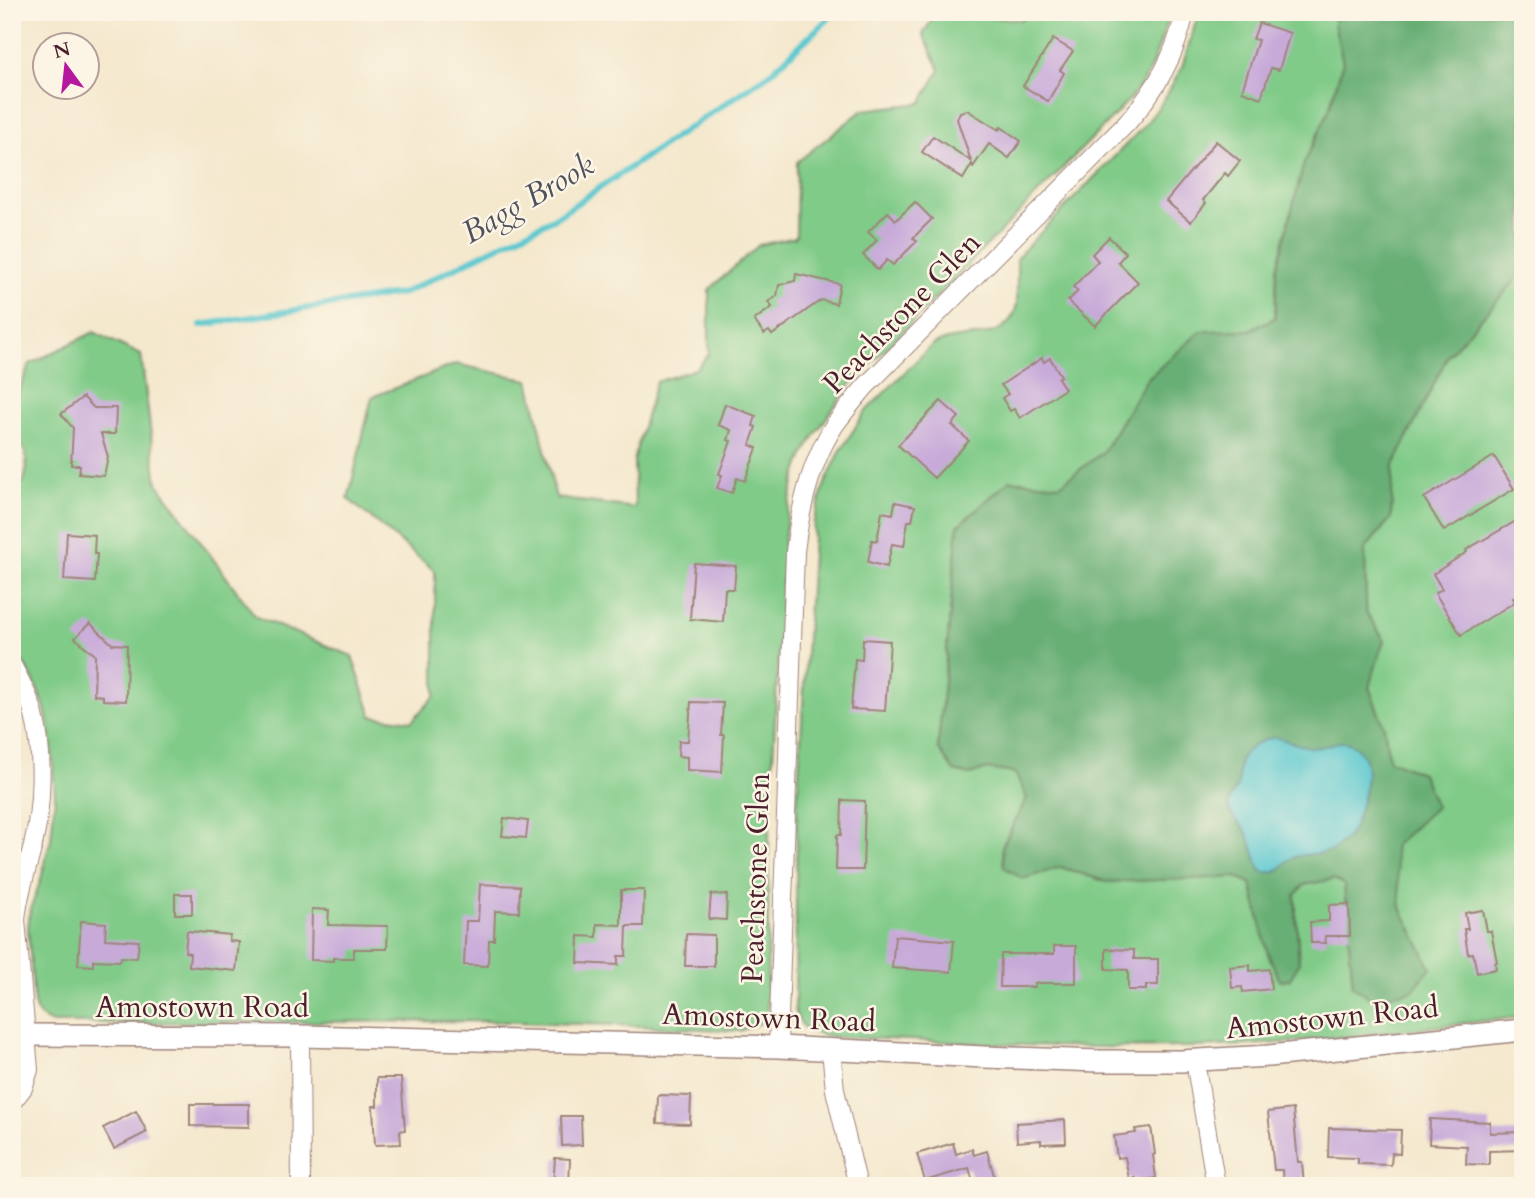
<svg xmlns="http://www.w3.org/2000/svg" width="1535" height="1198" font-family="Cardo,serif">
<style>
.green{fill:#80cb88;stroke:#65755a;stroke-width:2}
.forest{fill:#68af74;stroke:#596750;stroke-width:2}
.water{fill:#5ac8cf;stroke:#52747d;stroke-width:2}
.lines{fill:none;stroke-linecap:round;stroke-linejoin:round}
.stream{stroke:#5ac8cf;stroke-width:6}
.building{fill:#c8aad9}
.minor-casing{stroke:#9f847c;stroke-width:20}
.tertiary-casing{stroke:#9f847c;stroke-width:24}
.minor{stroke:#fff;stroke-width:18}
.tertiary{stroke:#fff;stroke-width:21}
.labels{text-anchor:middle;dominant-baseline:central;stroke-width:5;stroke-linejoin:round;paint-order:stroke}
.street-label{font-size:30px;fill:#4a1f2b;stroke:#fcf5e5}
.water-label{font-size:32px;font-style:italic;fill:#4f525c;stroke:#fcf5e5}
</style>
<rect width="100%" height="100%" fill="#fcf5e5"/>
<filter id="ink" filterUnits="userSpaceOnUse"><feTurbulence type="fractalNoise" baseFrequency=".0143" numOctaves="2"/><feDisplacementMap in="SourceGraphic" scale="14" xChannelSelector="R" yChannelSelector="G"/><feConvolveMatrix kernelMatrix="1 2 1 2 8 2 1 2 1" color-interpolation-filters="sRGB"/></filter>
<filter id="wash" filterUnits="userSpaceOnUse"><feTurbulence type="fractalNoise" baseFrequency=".00686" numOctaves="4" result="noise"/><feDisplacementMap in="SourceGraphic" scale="28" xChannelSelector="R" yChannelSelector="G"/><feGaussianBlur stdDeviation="1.57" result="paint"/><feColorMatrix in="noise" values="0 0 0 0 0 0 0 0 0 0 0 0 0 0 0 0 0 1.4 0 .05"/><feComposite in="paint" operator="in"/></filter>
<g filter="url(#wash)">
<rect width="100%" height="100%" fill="#f4e8cd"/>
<g class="green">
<path d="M 937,12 L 1021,20 L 1026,12 L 1170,12 C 1164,31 1156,60 1146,76 C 1137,93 1123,106 1110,120 L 851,384 C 836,404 820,425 808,447 C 793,474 787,512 784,542 L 769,839 L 767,1011 L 765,1018 L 760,1023 L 740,1031 L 616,1025 L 483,1021 L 53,1023 C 41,1019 37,1015 34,1004 L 28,928 L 30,911 L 41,879 L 51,839 L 55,796 L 51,737 L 44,705 L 31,675 L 12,646 L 12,496 L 24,481 L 27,467 L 25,452 L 12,430 L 12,408 L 30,364 L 94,332 L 141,355 L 157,483 L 256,617 L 352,656 L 372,716 L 412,721 L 435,696 L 435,571 L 348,499 L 372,397 L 456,364 L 529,380 L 556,498 L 635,508 L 634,458 L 656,382 L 696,369 L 709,354 L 709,290 L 759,245 L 796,237 L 797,162 L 863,110 L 921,103 L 940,70 L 923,34 Z"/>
<path d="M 1199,12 L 1336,12 L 1334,24 L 1343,62 L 1328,113 L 1304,163 L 1277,268 L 1275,318 L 1249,330 L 1201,332 L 1147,379 L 1103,452 L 1060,485 L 1010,480 L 958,526 L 938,748 L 954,771 L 969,775 L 987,769 L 1015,773 L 1027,797 L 1002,847 L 1004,867 L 1023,878 L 1061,867 L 1107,882 L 1237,877 L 1251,883 L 1268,954 L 1299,964 L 1295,895 L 1304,885 L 1334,879 L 1344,884 L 1353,986 L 1431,968 L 1401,908 L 1394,846 L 1422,773 L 1389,760 L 1384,727 L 1369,687 L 1384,640 L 1366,612 L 1365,549 L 1391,518 L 1393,467 L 1448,355 L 1523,272 L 1523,1017 C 1423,1026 1323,1043 1222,1046 C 1094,1051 965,1042 836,1037 C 814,1034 801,1033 795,1010 L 797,804 L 814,521 L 824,486 L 841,450 L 865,412 L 932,345 C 961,330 1008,347 1017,304 L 1017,259 L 1023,251 L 1145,125 L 1164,100 L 1182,67 Z"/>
</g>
<polygon class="forest" points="1336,12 1523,12 1523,272 1448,355 1393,467 1391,518 1365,549 1366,612 1384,640 1369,688 1384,727 1389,760 1422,773 1436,807 1394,846 1401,908 1431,968 1412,991 1371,998 1353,986 1344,885 1334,879 1304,885 1295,895 1299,964 1290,979 1280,981 1268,954 1251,883 1237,877 1107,882 1061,867 1023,879 1004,867 1002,847 1027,798 1015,773 987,769 970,775 954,771 938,748 958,526 1010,480 1060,485 1103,452 1147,379 1201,331 1249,330 1275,318 1277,268 1304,163 1328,113 1343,62 1334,24"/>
<path class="water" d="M 1275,737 C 1289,741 1307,749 1322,747 C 1333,744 1342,738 1353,745 C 1376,759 1365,793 1358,814 C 1357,818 1355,825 1353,829 C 1350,835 1340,845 1334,849 C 1322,857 1305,852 1293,858 C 1278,865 1282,877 1261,871 C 1255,858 1252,842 1245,830 C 1240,822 1230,817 1229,808 C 1227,797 1236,793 1238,783 C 1239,778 1238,772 1239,766 C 1241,750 1260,740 1275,737 Z"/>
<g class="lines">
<polyline class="stream" points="201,325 404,293 555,218 769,74 827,20 833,12"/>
</g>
<g id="blocks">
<g class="building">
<polygon points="1259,23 1290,33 1279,70 1271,68 1261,98 1242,91 1258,40 1253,39"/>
<polygon points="1053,39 1073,51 1060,70 1064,73 1048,101 1023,86"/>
<polygon points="967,110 999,130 1001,127 1021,141 1009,158 989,144 973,167 972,164 963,179 922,152 933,136 971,161 957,119 960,112"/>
<polygon points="1216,141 1240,161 1228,176 1225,173 1203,200 1206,203 1191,222 1166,201"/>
<polygon points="915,202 932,219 913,238 917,241 893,265 887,260 878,270 863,255 877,240 868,232 888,212 896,220"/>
<polygon points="1109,237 1126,253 1118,262 1138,282 1095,326 1068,301 1078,291 1073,287 1098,261 1092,254"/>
<polygon points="796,274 840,284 836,304 821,300 772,335 769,331 764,334 754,320 772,307 768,302 777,296 779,285 795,281"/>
<polygon points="1042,358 1044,362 1050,358 1061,376 1058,378 1065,389 1020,418 1014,409 1010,411 1002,398 1008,394 1001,385"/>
<polygon points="83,397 94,408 116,408 115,434 101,434 108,457 104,476 79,474 80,465 71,465 73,428 61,414"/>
<polygon points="941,401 959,417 952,425 969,441 934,478 898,445"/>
<polygon points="725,404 756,416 753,426 756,427 750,445 757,448 745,481 737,478 732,493 717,488 722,475 719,474 731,441 728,440 731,430 718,425"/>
<polygon points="1494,456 1514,489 1444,531 1424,498"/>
<polygon points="895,502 915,506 912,521 908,521 904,546 892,544 887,567 868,562 872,540 877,541 882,512 893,514"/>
<polygon points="1523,517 1523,580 1517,583 1522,593 1513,598 1515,602 1461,635 1435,593 1442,589 1433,574 1467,552 1466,550"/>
<polygon points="67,533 95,535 94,554 97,554 95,582 64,580"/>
<polygon points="694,563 736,566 734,589 725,589 723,622 690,619"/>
<polygon points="90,623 112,644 127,645 126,701 103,700 103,696 94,695 95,655 75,638"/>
<polygon points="863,639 890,641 885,711 851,709 855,659 862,660"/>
<polygon points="691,702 723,703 721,735 724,735 722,772 687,770 687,757 678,756 679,741 688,741"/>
<polygon points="842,800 865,801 863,870 836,870 837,835 841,835"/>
<polygon points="504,818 528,821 526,838 502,836"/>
<polygon points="480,884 520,886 519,912 495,911 494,940 489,940 488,966 464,965 466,921 478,921"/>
<polygon points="621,890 644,890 643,926 627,926 626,956 618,956 618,965 578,963 579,936 597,937 597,924 621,925"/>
<rect x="175" y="894" width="17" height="20"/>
<polygon points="711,894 727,895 726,920 709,919"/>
<polygon points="1349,904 1350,936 1325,936 1326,943 1311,943 1310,922 1329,921 1329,905"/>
<polygon points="312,909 329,910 328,925 388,926 387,949 354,949 354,958 333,958 333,961 311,960"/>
<polygon points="1483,910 1487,931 1491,931 1497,962 1495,963 1496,969 1477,973 1473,953 1468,954 1464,929 1468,929 1465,913"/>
<polygon points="81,921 106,923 105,939 139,941 137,958 121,957 120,961 93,960 93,966 78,965"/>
<polygon points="187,931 230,935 229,941 239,942 236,971 189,966 190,953 185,952"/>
<polygon points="686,934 714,935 714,966 685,966"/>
<polygon points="895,936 954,941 951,972 892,968"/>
<polygon points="1054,946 1076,946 1076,983 1035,983 1035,987 1000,987 1001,954 1054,954"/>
<polygon points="1106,949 1134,950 1134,959 1158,959 1158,985 1146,985 1146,990 1128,990 1128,970 1106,969"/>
<polygon points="1250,965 1250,971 1269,969 1271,989 1243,992 1242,987 1232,988 1230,967"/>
<polygon points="377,1078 401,1078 405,1130 400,1131 401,1144 375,1145 373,1106 377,1106"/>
<polygon points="658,1095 691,1096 690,1124 657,1123"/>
<polygon points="190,1104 249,1104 249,1127 190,1126"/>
<polygon points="1293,1109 1298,1162 1302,1162 1304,1186 1283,1186 1282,1170 1274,1170 1268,1112"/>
<polygon points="136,1111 147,1132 114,1149 103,1128"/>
<polygon points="561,1116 581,1116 582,1145 562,1146"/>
<polygon points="1430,1119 1490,1122 1490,1133 1523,1132 1523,1150 1489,1151 1489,1165 1466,1164 1467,1146 1429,1144"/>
<polygon points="1065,1120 1066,1143 1041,1144 1041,1140 1017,1142 1016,1123"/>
<polygon points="1151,1127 1155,1154 1153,1155 1156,1178 1135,1181 1135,1178 1129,1179 1125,1157 1117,1158 1114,1136 1136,1133 1135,1129"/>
<polygon points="1329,1128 1401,1130 1400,1154 1392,1153 1391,1165 1358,1164 1358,1158 1328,1157"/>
<polygon points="953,1143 956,1154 972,1149 974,1155 987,1151 995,1179 974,1185 969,1168 925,1181 917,1154"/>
<polygon points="555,1158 570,1159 569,1186 553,1186"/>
</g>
</g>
</g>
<g filter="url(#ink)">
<use href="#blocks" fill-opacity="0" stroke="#9f847c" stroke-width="2"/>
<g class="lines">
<defs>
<g id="minor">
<path d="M 12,665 C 20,681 30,697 34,715 C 44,753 42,807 33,845 C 27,870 18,894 16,920 L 29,1070 L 23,1088 L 12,1102"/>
<polyline points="300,1036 301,1186"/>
<path d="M 778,1047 L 795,552 C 800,508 810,463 834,426 C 844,412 854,400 865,387 L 1127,123 C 1157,88 1175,57 1185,12"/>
<polyline points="831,1050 835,1090 858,1186"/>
<polyline points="1195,1061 1216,1186"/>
</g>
<polyline id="tertiary" points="12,1035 300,1036 778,1047 984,1057 1099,1061 1181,1061 1269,1056 1523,1030"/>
</defs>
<use href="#minor" class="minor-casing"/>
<use href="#tertiary" class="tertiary-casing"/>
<use href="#minor" class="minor"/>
<use href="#tertiary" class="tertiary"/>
</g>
</g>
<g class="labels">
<g class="street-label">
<text transform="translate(902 313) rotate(-46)">Peachstone Glen</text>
<text transform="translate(756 878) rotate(-88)">Peachstone Glen</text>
<text x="202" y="1007">Amostown Road</text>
<text transform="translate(769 1018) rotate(2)">Amostown Road</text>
<text transform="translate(1332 1018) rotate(-6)">Amostown Road</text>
</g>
<g class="water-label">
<text transform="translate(528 199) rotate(-30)">Bagg Brook</text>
</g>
</g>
<rect width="1535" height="1198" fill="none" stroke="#fcf5e5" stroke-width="42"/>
<g transform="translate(66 66) rotate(345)"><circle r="33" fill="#fcf5e5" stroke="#b59f9b" stroke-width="2"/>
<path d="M0-5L12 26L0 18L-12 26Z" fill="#b5179e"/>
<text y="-10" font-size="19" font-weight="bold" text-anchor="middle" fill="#4a1f2b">N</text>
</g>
</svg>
